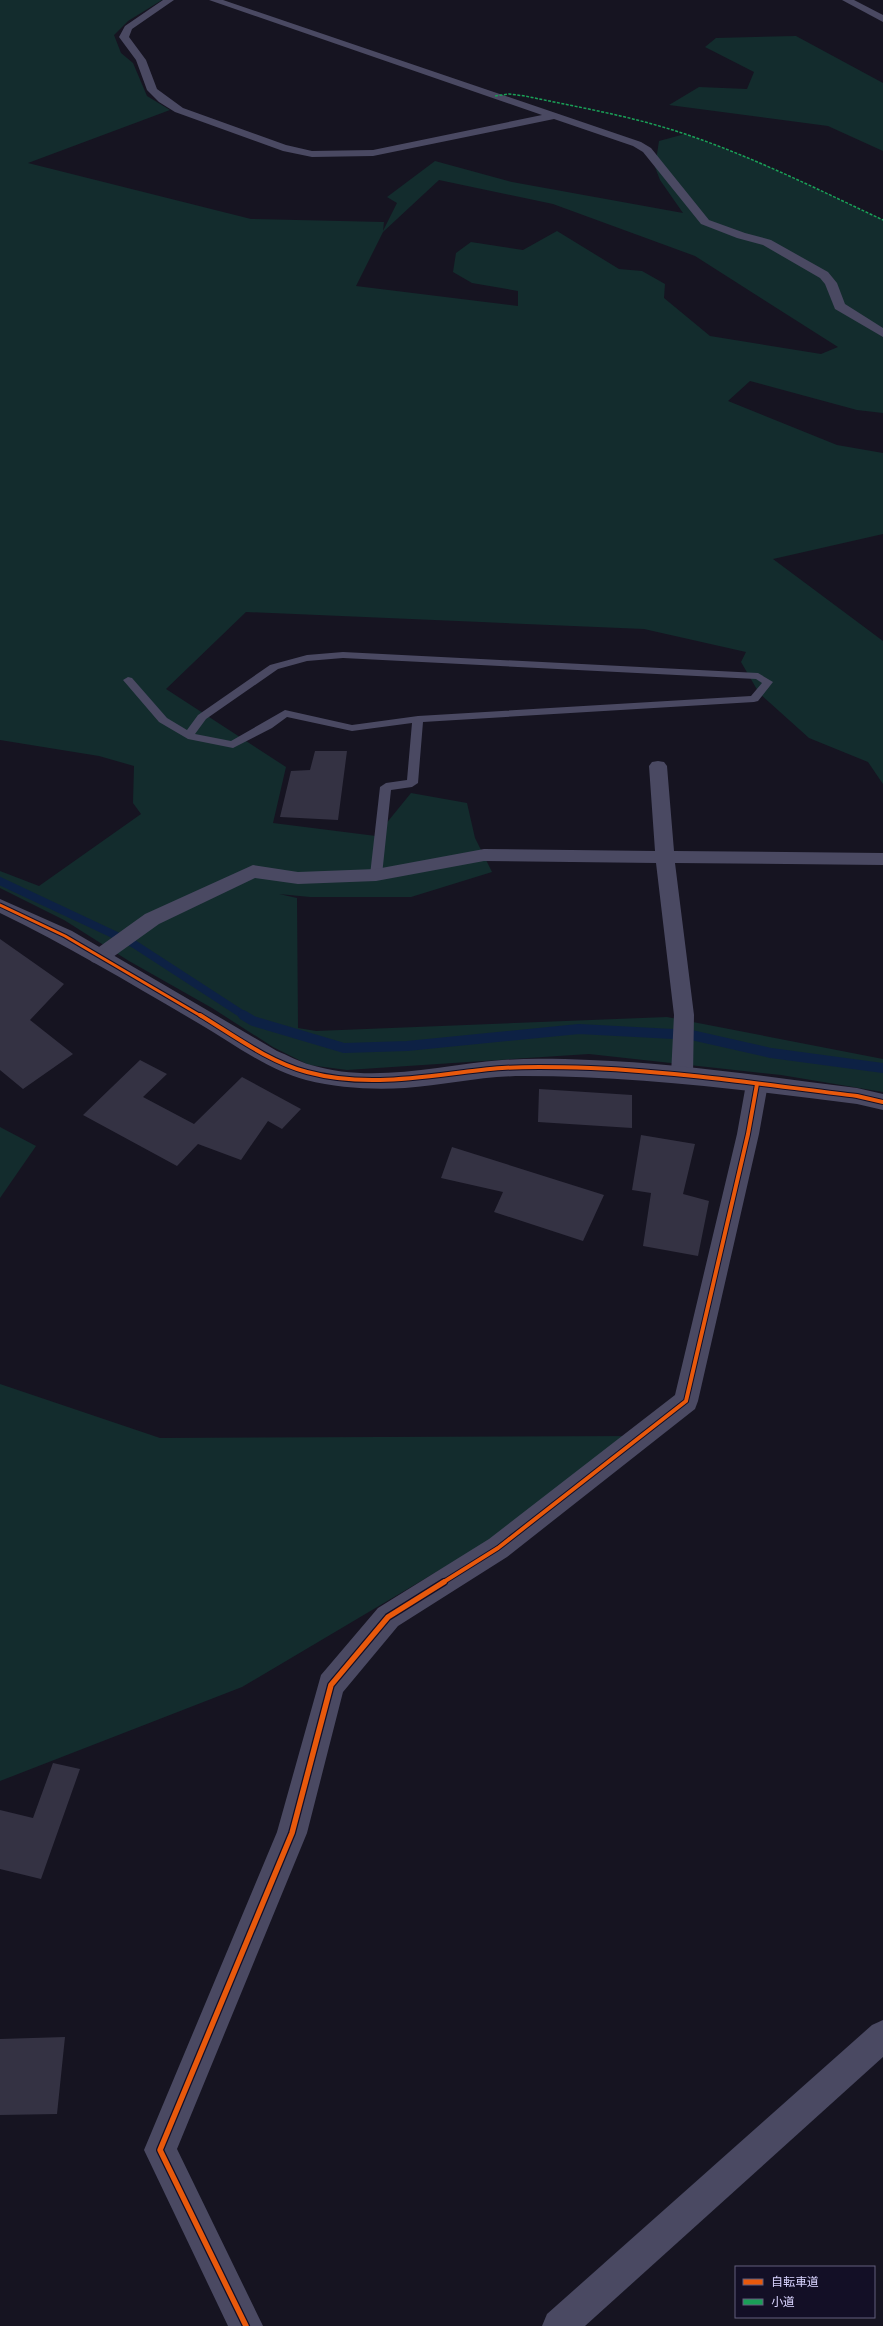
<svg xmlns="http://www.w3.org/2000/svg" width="883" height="2326" font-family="Rubik,'Noto Sans JP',sans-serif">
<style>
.green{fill:#132c2d;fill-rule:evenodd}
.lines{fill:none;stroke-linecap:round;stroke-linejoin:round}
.stream-far1{stroke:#0d2144;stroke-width:8}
.stream{stroke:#0d2144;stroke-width:10}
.building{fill:#343243}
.service{fill:#4a4962;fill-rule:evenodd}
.minor{fill:#4a4962;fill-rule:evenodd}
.tertiary{fill:#4a4962;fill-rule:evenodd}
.quiet{stroke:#1a9f57;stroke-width:1.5;stroke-dasharray:3 1.5;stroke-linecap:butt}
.cycleway-far2-casing{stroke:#130f26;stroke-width:5}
.cycleway-far1-casing{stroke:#130f26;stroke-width:6}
.cycleway-casing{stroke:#130f26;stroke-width:8}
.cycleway-far2{stroke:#e8590c;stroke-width:3}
.cycleway-far1{stroke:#e8590c;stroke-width:4}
.cycleway{stroke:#e8590c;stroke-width:5.5}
</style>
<rect width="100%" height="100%" fill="#161421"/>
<g class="green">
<path d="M 0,0 L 162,0 L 128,21 L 114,35 L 121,53 L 133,63 L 147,96 L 170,110 L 28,163 L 251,219 L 384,222 L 383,231 L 397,203 L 387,197 L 435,161 L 512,182 L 683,213 L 660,180 L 655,167 L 659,141 L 685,134 L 756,161 L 883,220 L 883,413 L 857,410 L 750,381 L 728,401 L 837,445 L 883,453 L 883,534 L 773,559 L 883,641 L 883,784 L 868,762 L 809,738 L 759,693 L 741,662 L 746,652 L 644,629 L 246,612 L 166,689 L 286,767 L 273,823 L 376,836 L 411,793 L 467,803 L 475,838 L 492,872 L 411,897 L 310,897 L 279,894 L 297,898 L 298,1028 L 316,1031 L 667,1017 L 883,1059 L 883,1092 L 781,1075 L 589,1054 L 347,1070 L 309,1065 L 273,1047 L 212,1008 L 129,961 L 64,920 L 0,888 L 0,871 L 39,886 L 141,814 L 133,803 L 134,766 L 99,756 L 0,740 ZM 439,180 L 553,204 L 695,256 L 838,347 L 821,354 L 710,336 L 664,298 L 665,284 L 642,271 L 619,269 L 557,231 L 523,250 L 471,242 L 456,253 L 453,272 L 472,283 L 518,291 L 518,306 L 356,286 L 383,232 Z"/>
<polygon points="796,36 883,83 883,151 828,126 669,105 699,87 747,89 754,72 705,47 716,38"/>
<polygon points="0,1127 36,1146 0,1198"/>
<polygon points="0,1384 160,1438 641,1436 556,1501 242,1687 0,1781"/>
</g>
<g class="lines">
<polyline class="stream-far1" points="0,881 134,944 245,1016"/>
<polyline class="stream" points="243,1015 253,1021 344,1048 407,1046 579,1029 692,1035 771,1053 883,1068"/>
</g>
<g class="building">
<polygon points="315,751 347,751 338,820 280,817 291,771 310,770"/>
<polygon points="0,939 64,984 30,1020 73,1054 23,1089 0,1070"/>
<polygon points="140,1060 167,1074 143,1097 194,1124 242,1077 301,1109 282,1129 268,1121 241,1160 198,1144 177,1166 83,1115"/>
<polygon points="539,1089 632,1095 632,1128 538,1122"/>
<polygon points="641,1135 695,1144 683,1194 709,1201 698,1256 643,1246 651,1193 632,1190"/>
<polygon points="452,1147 604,1195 583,1241 494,1212 503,1192 441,1178"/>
<polygon points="53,1763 80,1769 41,1879 0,1869 0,1810 33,1818"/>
<polygon points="65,2037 57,2114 0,2115 0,2039"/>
</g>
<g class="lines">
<path class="service" d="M 343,652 L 758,673 L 773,682 L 758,701 L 754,702 L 423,722 L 418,783 L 412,787 L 391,790 L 382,875 L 376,879 L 370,875 L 380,787 L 386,783 L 407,780 L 412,723 L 352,731 L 287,717 L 272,728 L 233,748 L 188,739 L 159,722 L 123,680 L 128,677 L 132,678 L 167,718 L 187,730 L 198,715 L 270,665 L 307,655 ZM 343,658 L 756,679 L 762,683 L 751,696 L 418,716 L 352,725 L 285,710 L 231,741 L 195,734 L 206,719 L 278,669 L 307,661 Z"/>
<g class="minor">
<polygon points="163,0 174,0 132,29 129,37 146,60 157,89 183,108 286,145 312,151 373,150 542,115 209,0 223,0 641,142 651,148 709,220 745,233 771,240 828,272 837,283 845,304 883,328 883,337 835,309 825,284 820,278 763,245 737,238 701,224 643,152 633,146 554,119 373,156 312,157 283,151 175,112 159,102 147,90 136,60 119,37 125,26"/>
<polygon points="842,0 854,0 883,15 883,22"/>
<polygon points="658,761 664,762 667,766 674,851 883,853 883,865 675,863 694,1015 693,1075 689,1081 682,1083 675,1081 671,1075 674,1015 656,863 484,861 376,881 298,884 255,878 159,924 106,962 99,964 92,962 89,957 92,952 145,914 253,865 298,872 376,869 484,849 655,851 649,766 652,762"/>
<polygon points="757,1076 764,1078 768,1084 759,1134 698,1401 695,1409 507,1557 398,1626 343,1692 307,1833 177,2149 263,2326 228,2326 144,2150 277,1832 321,1675 378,1608 489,1539 675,1395 737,1134 746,1084 750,1078"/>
</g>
<g class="tertiary">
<path d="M 0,899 L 72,931 L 277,1051 C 288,1055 299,1062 311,1065 C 374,1084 439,1065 502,1060 C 531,1058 561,1059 590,1060 C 679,1063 768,1077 857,1088 L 883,1094 L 883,1110 L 857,1104 C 746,1090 635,1076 523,1076 C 483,1076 445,1085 405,1088 C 372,1090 339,1088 306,1080 C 268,1070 232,1043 198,1023 C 133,985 68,946 0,913 Z"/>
<polygon points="883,2020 883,2057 585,2326 542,2326 547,2314 872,2025"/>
</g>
<path class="quiet" d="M 495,96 L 509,94 L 525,96 C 577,107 631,116 682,133 C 751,156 817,189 883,220"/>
<defs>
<polyline id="cycleway-far2" points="0,905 65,936 201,1016"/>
<g id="cycleway-far1">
<path d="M 200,1015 C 233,1035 269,1062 307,1072 C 373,1090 437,1073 502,1068 C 531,1066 562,1067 591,1068 C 680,1072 768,1085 857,1096 L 883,1102"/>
<polyline points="442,1583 498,1548 686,1401 748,1134 757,1084"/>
</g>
<polyline id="cycleway" points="246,2326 160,2150 292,1833 331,1685 388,1617 444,1582"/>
</defs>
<use href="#cycleway-far2" class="cycleway-far2-casing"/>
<use href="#cycleway-far1" class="cycleway-far1-casing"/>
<use href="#cycleway" class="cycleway-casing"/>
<use href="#cycleway-far2" class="cycleway-far2"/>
<use href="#cycleway-far1" class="cycleway-far1"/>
<use href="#cycleway" class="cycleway"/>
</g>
<rect x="735" y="2266" width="140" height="52" fill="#130f26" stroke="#625e7d"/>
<rect x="743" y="2279" width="20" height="6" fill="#e8590c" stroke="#625e7d"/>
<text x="771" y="2286" font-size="12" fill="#d9d4ff">自転車道</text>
<rect x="743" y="2299" width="20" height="6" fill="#1a9f57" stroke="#625e7d"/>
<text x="771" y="2306" font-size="12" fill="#d9d4ff">小道</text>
</svg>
